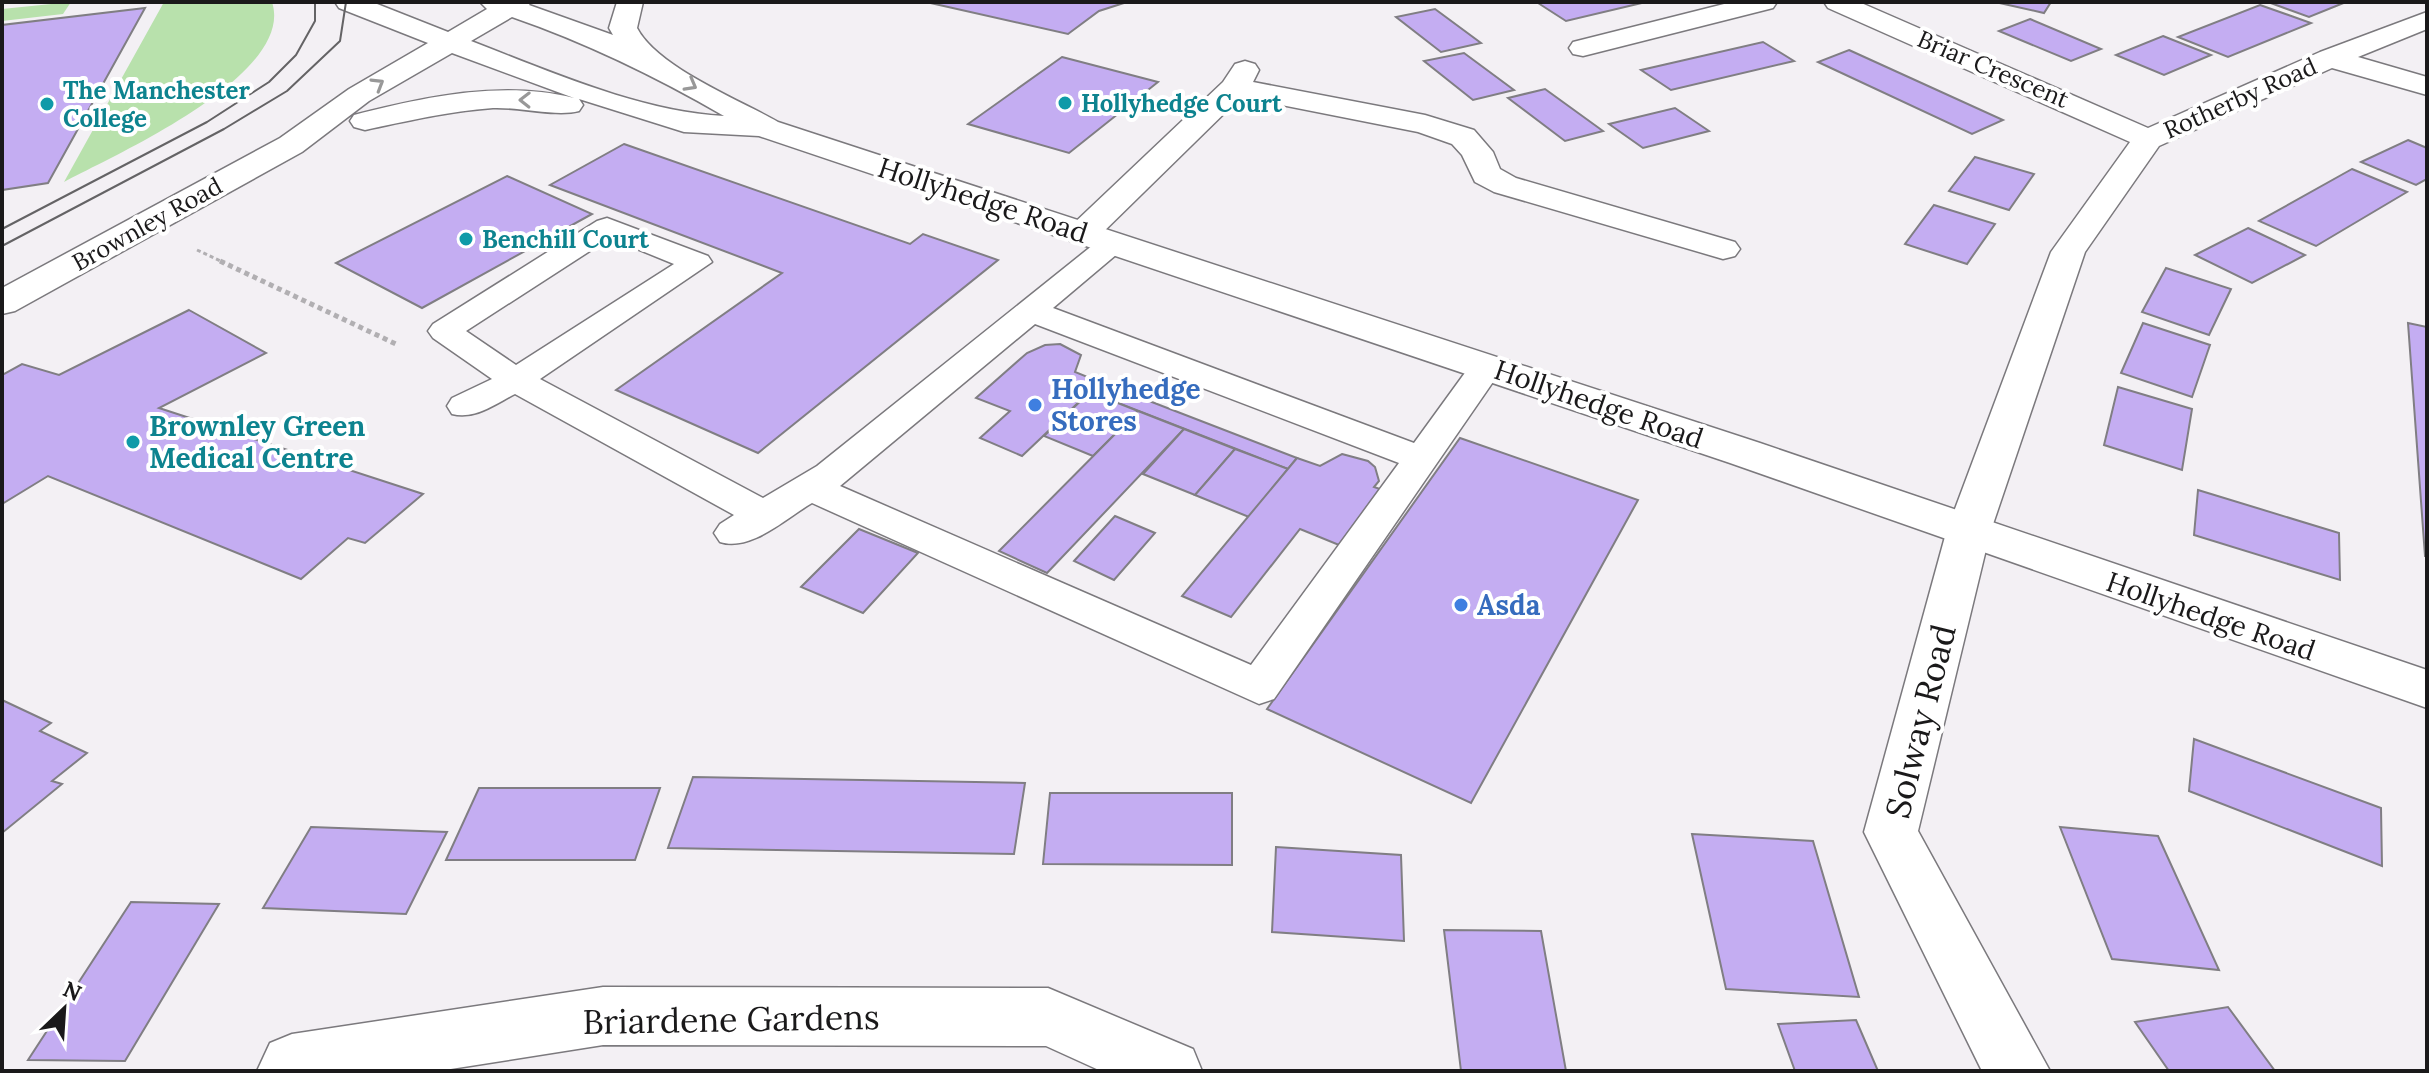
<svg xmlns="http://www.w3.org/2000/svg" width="2429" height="1073" font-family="Lora,serif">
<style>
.green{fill:#b8e1ac}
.building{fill:#c4adf2;stroke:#807e83;stroke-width:2}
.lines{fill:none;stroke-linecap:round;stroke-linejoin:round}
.service-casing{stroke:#7b797d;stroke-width:3}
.minor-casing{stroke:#7b797d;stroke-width:3}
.tertiary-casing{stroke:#7b797d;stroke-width:3}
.path-far1{stroke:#b1afb2;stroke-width:3;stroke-dasharray:4 3;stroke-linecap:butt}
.path{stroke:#b1afb2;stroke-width:5;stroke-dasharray:5 4;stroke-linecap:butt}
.service{fill:#fff;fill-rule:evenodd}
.minor{fill:#fff;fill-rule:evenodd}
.tertiary{fill:#fff;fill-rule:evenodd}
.tram{stroke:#646365;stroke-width:2}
.oneway{stroke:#989898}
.culture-dot{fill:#0f9aa8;stroke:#fff;stroke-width:3}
.shop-dot{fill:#3f7fe0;stroke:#fff;stroke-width:3}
.labels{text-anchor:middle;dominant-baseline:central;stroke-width:8;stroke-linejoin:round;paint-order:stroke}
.far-street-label{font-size:24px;fill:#1a191a;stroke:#fff}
.far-culture-label{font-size:24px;font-weight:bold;fill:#0d838f;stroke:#fff;text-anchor:start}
.street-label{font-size:28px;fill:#1a191a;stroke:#fff}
.shop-label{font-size:28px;font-weight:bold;fill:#366cbe;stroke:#fff;text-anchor:start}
.culture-label{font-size:28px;font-weight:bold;fill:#0d838f;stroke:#fff;text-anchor:start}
.near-street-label{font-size:34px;fill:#1a191a;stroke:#fff}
</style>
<rect width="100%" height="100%" fill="#f3f0f4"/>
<g class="green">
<polygon points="71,2 63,14 2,21 2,9"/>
<path d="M 164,2 L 272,2 C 296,75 115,155 64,182 Z"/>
</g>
<g class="building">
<polygon points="926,2 1127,2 1099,11 1068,34"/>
<polygon points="1542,2 1646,2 1566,21 1538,3"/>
<polygon points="1995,2 2051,2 2044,13"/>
<polygon points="2268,2 2346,2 2309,17"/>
<polygon points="2260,5 2311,23 2228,57 2178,37"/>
<polygon points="145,8 48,183 2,190 2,25"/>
<polygon points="1435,9 1481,43 1441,52 1396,17"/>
<polygon points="2030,19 2101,49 2071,61 1999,31"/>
<polygon points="2163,36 2211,55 2164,75 2116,55"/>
<polygon points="1763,42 1794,61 1671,90 1641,70"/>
<polygon points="1849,50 2003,120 1972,134 1818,62"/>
<polygon points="1464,53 1514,90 1473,100 1424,61"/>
<polygon points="1062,57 1158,82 1069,153 968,124"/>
<polygon points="1545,89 1603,131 1565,141 1508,98"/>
<polygon points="1675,108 1709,131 1643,148 1609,124"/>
<polygon points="2408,140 2427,148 2427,179 2416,185 2361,162"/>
<polygon points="624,144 910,244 923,234 998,260 758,453 616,390 782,273 550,185"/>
<polygon points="1975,157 2034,174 2009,210 1949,191"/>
<polygon points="2352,169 2407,192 2316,246 2259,221"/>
<polygon points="507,176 592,214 422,308 336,263"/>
<polygon points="1934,205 1995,224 1967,264 1905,244"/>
<polygon points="2248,228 2305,255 2252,283 2195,255"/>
<polygon points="2166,268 2231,289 2209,335 2142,312"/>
<polygon points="189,310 266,353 159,408 423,494 365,543 348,538 301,579 48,476 2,504 2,375 22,364 59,375"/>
<polygon points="2143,323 2210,345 2192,397 2121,373"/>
<polygon points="2408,323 2427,327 2427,556 2425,556"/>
<polygon points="1060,344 1081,355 1075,372 1100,382 1022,456 980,438 1010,411 976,398 1027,353 1045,345"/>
<polygon points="1100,382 1297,458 1288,469 1090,392"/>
<polygon points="2118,387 2192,409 2182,470 2104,445"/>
<polygon points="1090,392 1138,411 1093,456 1044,436"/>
<polygon points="1138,411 1184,429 1047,573 999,551"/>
<polygon points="1184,429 1235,449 1195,495 1143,474"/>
<polygon points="1460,438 1638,500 1471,803 1267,709"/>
<polygon points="1235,449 1288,469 1249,517 1195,495"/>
<polygon points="1342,454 1368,461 1375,467 1379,481 1374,487 1380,489 1339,545 1300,529 1231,617 1182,596 1297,458 1320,466"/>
<polygon points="2198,490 2339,533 2340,580 2194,535"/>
<polygon points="1115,516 1155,533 1114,580 1074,561"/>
<polygon points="859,529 918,553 863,613 801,587"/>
<polygon points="2,700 51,723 40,731 87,753 52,781 62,784 2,833"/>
<polygon points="2194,739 2381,808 2382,866 2189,791"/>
<polygon points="693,777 1025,783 1014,854 668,848"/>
<polygon points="479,788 660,788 635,860 446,860"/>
<polygon points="1050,793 1232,793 1232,865 1043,864"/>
<polygon points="311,827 447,832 406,914 263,908"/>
<polygon points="2060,827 2158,836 2219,970 2112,959"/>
<polygon points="1692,834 1813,841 1859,997 1726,989"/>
<polygon points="1276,847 1401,855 1404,941 1272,932"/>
<polygon points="131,902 219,904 125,1061 28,1060"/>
<polygon points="1444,930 1541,931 1566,1071 1461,1071"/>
<polygon points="2228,1007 2275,1071 2169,1071 2135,1022"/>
<polygon points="1856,1020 1878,1071 1795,1071 1778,1024"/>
</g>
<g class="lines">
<defs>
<path id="service" d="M 607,218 L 708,256 L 712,262 L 540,379 L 763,498 L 817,466 L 1103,237 L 1123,237 L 1128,243 L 1123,249 L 1053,308 L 1414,443 L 1475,359 L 1487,356 L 1499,359 L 1504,366 L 1274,699 L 1259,704 L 812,503 C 786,518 751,552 720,542 L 714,533 L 720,524 L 734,515 L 515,394 C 495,404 475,420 452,414 L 447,406 L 452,398 L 492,379 L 433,338 L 428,331 L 433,324 L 597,221 ZM 610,238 L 674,264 L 516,365 L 466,331 ZM 1035,324 L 1399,463 L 1251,665 L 840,486 Z"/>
<g id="minor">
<polygon points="1732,2 1777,2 1773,8 1583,56 1573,54 1569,48 1573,42"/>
<polygon points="1824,2 1859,2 2148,128 2320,52 2427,12 2427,29 2358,57 2427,77 2427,95 2332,68 2159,146 2085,252 1990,533 1918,831 2050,1071 1982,1071 1864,832 1946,533 2051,252 2130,142 1828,8"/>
<polygon points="1245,61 1255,64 1259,70 1253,82 1425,115 1474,130 1493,152 1500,169 1516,178 1735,242 1740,249 1735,256 1723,259 1494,192 1475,182 1462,155 1452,144 1418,132 1241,97 1095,240 1083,243 1071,240 1066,233 1071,226 1223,82 1235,64"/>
<polygon points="603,987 1048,988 1193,1049 1202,1071 1101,1071 1046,1046 603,1045 438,1071 257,1071 270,1043 292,1034"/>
</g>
<path id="tertiary" d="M 335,2 L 372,2 L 448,32 L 487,9 L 480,2 L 531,2 L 529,5 L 613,35 L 609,28 L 617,2 L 643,2 L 637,28 C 657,67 738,99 778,122 L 1760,443 L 2427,670 L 2427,708 L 1730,463 L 759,136 L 684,132 L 579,99 L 583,105 L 579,111 C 557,117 519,107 493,108 C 450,111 407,121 365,130 L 354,127 L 350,121 L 354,115 C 425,97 502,80 574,98 L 452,53 L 369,101 L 302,152 L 15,311 L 2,314 L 2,288 L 280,138 L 349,89 L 428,43 L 339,8 ZM 512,17 C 587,43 655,76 724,116 C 641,112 549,71 471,41 Z"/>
</defs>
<use href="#service" class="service-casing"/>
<use href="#minor" class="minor-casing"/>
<use href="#tertiary" class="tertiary-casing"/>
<polyline class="path-far1" points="197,250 225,263"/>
<polyline class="path" points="220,261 398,345"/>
<use href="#service" class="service"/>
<use href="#minor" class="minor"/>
<use href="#tertiary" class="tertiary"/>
<g class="tram">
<polyline points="2,229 207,122 269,82 296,55 315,21 315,2"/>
<polyline points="2,246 224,129 287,91 340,41 346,2"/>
</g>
</g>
<defs><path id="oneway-chevron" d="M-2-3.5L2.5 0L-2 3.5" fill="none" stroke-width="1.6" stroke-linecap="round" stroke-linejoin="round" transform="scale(2)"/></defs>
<g class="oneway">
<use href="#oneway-chevron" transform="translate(378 84) rotate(-31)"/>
<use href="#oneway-chevron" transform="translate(691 85) rotate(29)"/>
<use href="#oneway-chevron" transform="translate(525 100) rotate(-179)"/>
</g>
<g class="culture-dot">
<circle cx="1065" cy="103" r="8"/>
<circle cx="47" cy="104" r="8"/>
<circle cx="466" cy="239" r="8"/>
<circle cx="133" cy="442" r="8"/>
</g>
<g class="shop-dot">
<circle cx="1035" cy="405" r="8"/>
<circle cx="1461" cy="605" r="8"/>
</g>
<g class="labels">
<g class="far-street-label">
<text transform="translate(1993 69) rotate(23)">Briar Crescent</text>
<text transform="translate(2240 98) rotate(-24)">Rotherby Road</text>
<text transform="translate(147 224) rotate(-29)">Brownley Road</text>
</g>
<g class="far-culture-label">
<text x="63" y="90">The Manchester<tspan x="63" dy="28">College</tspan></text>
<text x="1081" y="103">Hollyhedge Court</text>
<text x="482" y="239">Benchill Court</text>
</g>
<g class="street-label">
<text transform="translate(983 200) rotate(18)">Hollyhedge Road</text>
<text transform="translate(1599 404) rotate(19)">Hollyhedge Road</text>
<text transform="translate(2211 616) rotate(19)">Hollyhedge Road</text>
</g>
<g class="shop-label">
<text x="1051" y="389">Hollyhedge<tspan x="1051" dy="32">Stores</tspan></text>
<text x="1477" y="605">Asda</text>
</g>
<g class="culture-label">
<text x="149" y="426">Brownley Green<tspan x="149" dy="32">Medical Centre</tspan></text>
</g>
<g class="near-street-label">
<text transform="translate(1920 721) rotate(-76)">Solway Road</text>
<text transform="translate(731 1019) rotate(-1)">Briardene Gardens</text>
</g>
</g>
<rect width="2429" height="1073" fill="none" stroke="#1a191a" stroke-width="8"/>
<g transform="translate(64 1009) rotate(25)" stroke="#ffffff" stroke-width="6" paint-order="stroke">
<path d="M0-6L14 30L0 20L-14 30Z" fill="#1a191a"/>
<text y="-12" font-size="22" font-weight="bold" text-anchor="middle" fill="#1a191a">N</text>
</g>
</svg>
